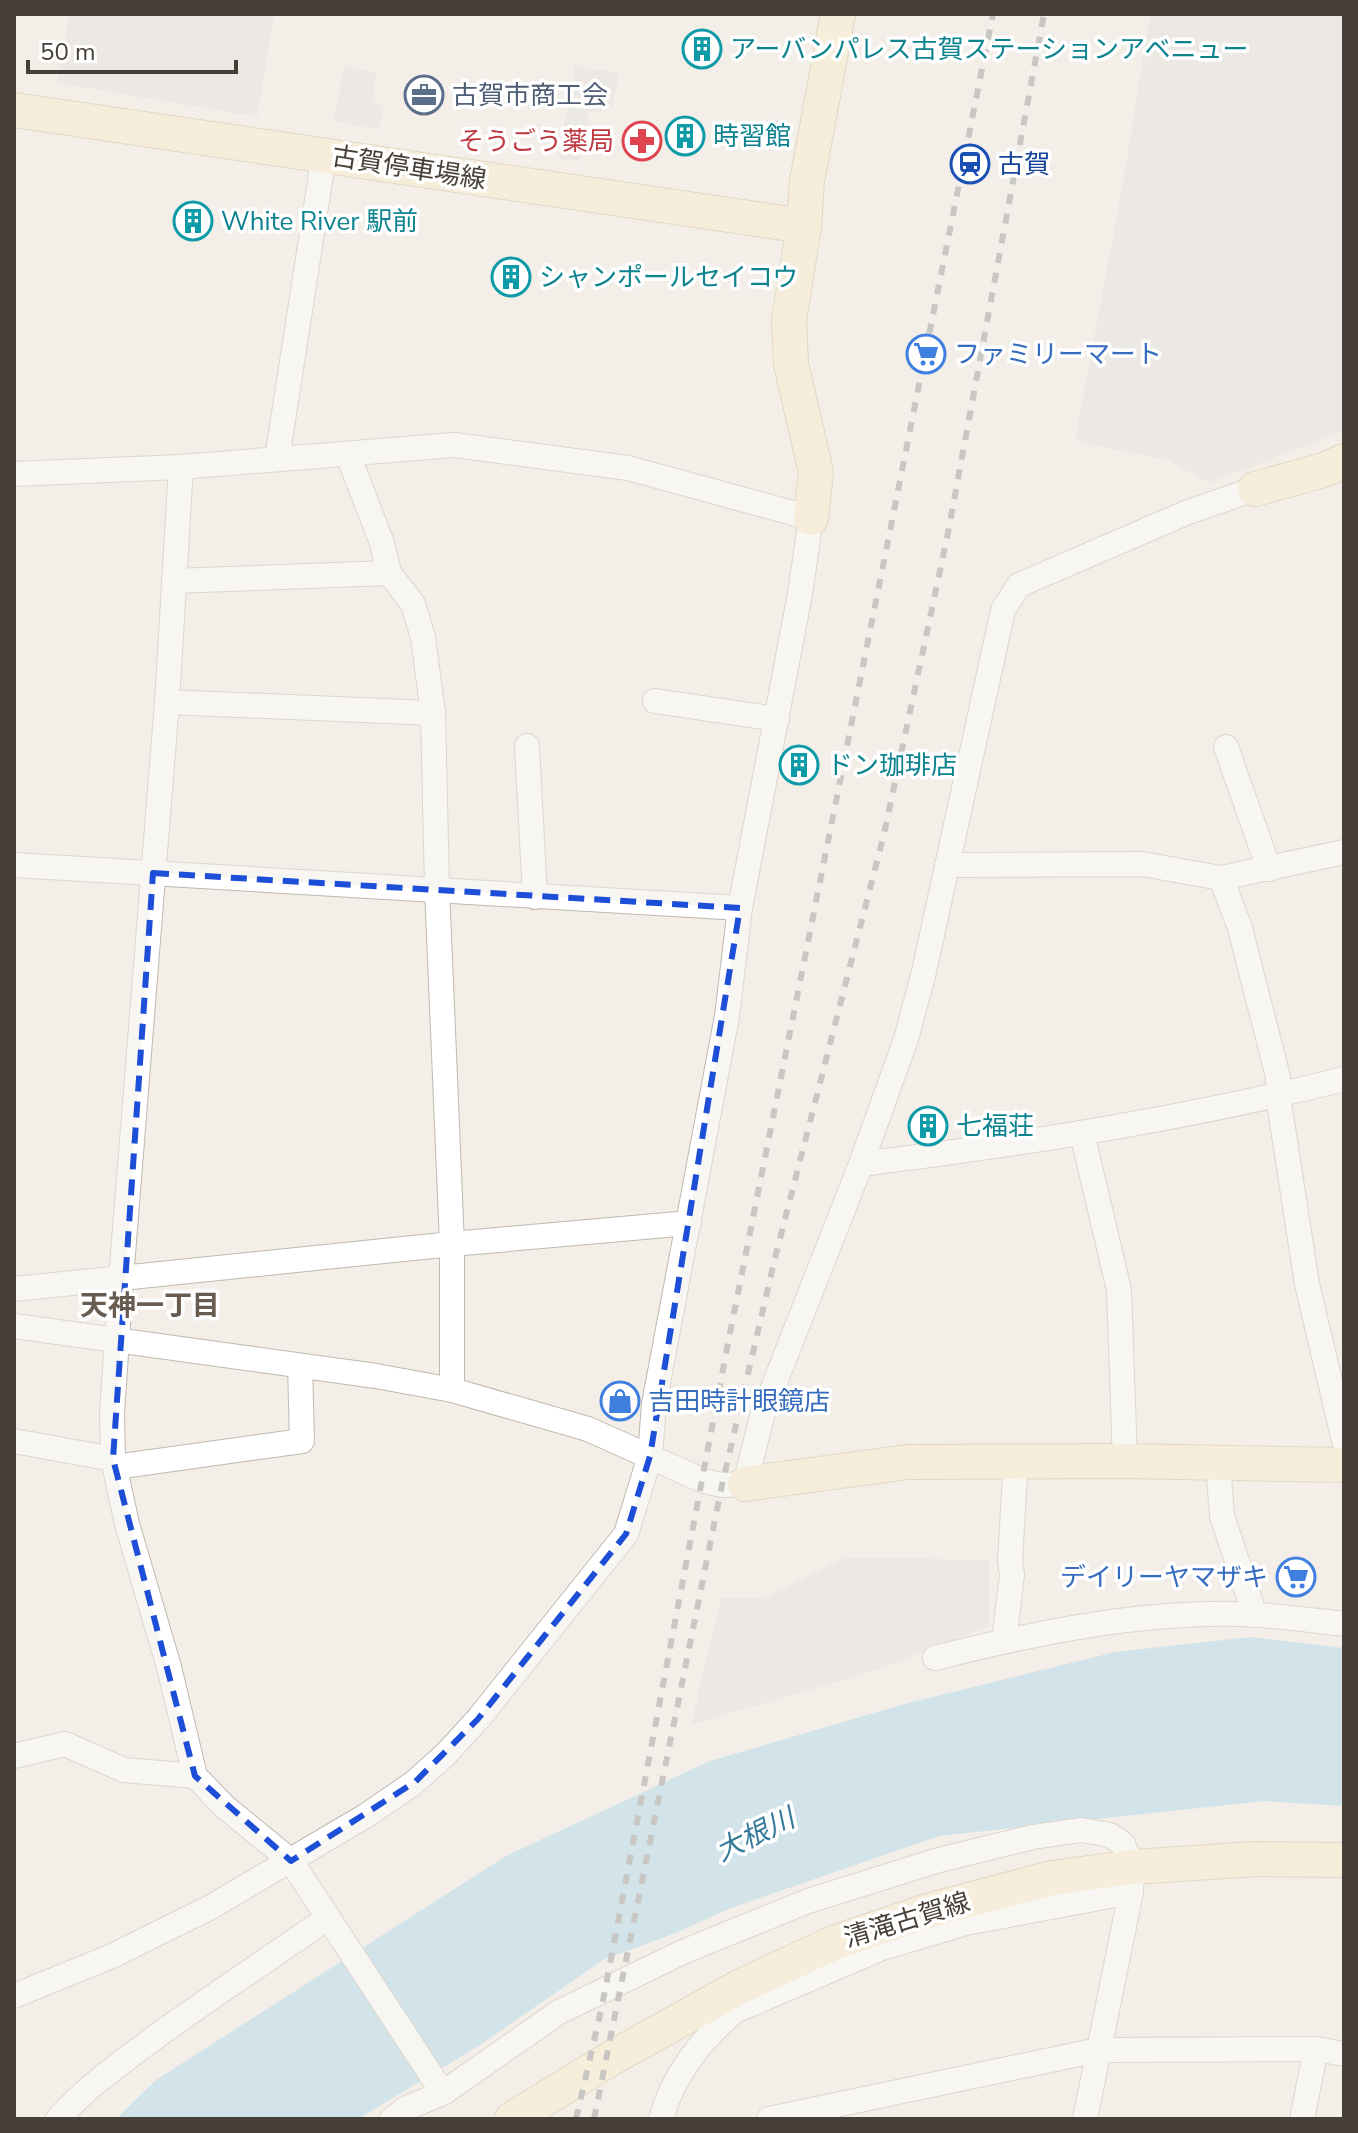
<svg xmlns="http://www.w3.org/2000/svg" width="1358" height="2133" font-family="'Nunito Sans','Noto Sans JP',sans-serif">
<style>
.industrial{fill:#e5e1dd}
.parking{fill:#e5e2e0}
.water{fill:#aad7eb}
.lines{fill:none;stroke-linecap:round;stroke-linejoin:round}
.street-casing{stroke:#c1b8af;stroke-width:26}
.secondary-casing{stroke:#cfbc9b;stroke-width:36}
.street{stroke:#fff;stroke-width:24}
.secondary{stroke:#faeacb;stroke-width:34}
.rail{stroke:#979797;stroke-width:6;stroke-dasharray:10 10;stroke-linecap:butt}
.marked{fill:none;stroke:#1d4ed8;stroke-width:6;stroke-dasharray:16 10;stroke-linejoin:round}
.labels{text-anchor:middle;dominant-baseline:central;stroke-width:7;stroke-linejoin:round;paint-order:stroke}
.culture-label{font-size:26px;fill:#0d838f;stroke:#fff;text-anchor:start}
.service-label{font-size:26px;fill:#4e5e75;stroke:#fff;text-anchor:start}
.health-label{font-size:26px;fill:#be3a42;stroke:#fff;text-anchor:end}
.transit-label{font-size:26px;fill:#164399;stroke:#fff;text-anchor:start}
.street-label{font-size:26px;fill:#463f37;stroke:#fff}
.shop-label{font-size:26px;fill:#366cbe;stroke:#fff;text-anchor:start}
.neighbourhood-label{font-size:28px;font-weight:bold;fill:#685b50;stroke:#fff}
.water-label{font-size:28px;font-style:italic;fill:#357a9b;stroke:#fff}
</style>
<rect width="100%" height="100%" fill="#f3efe8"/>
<polygon class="industrial" points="1150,14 1344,14 1344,431 1209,483 1167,460 1075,441 1124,177"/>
<g class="parking">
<polygon points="55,14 274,14 257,117 57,83 69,17"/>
<polygon points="344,66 377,72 372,102 384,104 379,130 334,121"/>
<polygon points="575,66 619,73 613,106 603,104 601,113 589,111 580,162 558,158"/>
<polygon points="513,82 550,88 546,109 510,104"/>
<polygon points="845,1557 989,1560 989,1626 883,1668 691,1725 721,1598 768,1597"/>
</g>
<polygon class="water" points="1251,1637 1344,1648 1344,1806 1264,1801 939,1836 731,1908 673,1934 603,1960 477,2047 358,2119 116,2119 156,2080 506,1856 710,1761 908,1703 1115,1652"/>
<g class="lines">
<defs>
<g id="street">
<polyline points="348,455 382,543 389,573 413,604 423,637 433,713 437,888 452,1244 452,1390"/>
<polyline points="277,459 324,155"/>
<polyline points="181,467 167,702 121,1279 112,1414 113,1459 127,1524 169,1667 195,1776 225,1807 291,1861 443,2093"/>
<polyline points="14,474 181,467 454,445 628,468 811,518 800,594 740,908 727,1016 654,1404 650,1456 626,1534 478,1719 446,1754 415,1782 367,1815 211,1907 112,1956 14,1996"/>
<polyline points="174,581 389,573"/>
<polyline points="655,701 777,719"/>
<polyline points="167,702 433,713"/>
<polyline points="527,746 535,897"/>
<polyline points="1226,747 1269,869"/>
<polyline points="14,865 740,908"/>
<polyline points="947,865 1142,864 1221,878 1240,928 1278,1077 1278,1096 1307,1284 1344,1441"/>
<polyline points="1221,878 1344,852"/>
<polyline points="1082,1133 1119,1290 1125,1461"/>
<path d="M 861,1164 C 1023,1144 1185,1119 1344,1079"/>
<polyline points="14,1289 452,1244 689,1223"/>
<polyline points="14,1326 376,1376 452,1390 588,1429 704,1481 722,1485 745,1484 763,1413 861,1164 906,1039 923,976 1003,610 1019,585 1188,512 1255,489"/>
<polyline points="14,1441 113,1459"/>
<polyline points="1218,1463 1222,1516 1255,1615"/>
<polyline points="115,1467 302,1441 300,1366"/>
<polyline points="1004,1641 1012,1575 1010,1560 1016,1461"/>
<path d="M 935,1658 C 1034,1633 1136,1612 1239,1614 C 1274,1615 1309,1620 1344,1624"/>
<polyline points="14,1756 65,1744 124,1770 195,1776"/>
<path d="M 58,2119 C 87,2086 126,2059 161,2033 C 216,1994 272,1956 328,1918"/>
<polyline points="392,2119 407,2108 443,2093 559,2012 685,1951 808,1901 939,1860 1033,1837 1081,1830 1110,1835 1123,1844 1132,1867 1131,1892 1085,2119"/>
<path d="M 661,2119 C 672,2077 702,2038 735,2011 L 882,1948 L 966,1923 L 1131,1892"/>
<polyline points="769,2119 1098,2050 1316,2049 1344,2054"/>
<polyline points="1302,2119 1316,2049"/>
</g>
<g id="secondary">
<polyline points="14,110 804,226"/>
<polyline points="1255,489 1324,470 1344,461"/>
<polyline points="811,518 816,472 791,364 789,320 804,226 807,181 838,14"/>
<polyline points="745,1484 908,1462 1125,1461 1344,1465"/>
<polyline points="512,2119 610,2059 741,1986 836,1942 927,1911 1052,1878 1132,1867 1255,1859 1344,1860"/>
</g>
</defs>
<use href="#street" class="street-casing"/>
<use href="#secondary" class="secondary-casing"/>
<use href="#street" class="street"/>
<use href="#secondary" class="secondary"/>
<g class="rail">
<polyline points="576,2119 602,2006 728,1343 993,14"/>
<polyline points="594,2119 722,1485 775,1258 884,834 948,533 1044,14"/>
</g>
</g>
<path d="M0 0H1358V2133H0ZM 153,873 L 740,908 L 650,1456 L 626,1534 L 478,1719 L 415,1782 L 291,1861 L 195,1776 L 113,1459 Z" fill="#f3efe8" fill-opacity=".55" fill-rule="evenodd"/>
<path class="marked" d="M 153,873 L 740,908 L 650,1456 L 626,1534 L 478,1719 L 415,1782 L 291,1861 L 195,1776 L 113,1459 Z"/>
<defs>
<symbol id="building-ring" viewBox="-11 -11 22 22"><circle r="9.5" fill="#fff" stroke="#0f9aa8" stroke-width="1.5"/><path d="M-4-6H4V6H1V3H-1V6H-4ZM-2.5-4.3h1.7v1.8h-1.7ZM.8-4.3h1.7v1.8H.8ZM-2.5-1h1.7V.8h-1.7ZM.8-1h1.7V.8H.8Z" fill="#0f9aa8"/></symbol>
<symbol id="office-ring" viewBox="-11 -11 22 22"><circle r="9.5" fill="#fff" stroke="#5c6f8a" stroke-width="1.5"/><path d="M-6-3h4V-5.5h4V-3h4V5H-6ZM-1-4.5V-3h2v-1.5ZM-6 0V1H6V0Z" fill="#5c6f8a"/></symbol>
<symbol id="pharmacy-ring" viewBox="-11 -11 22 22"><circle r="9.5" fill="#fff" stroke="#e0444e" stroke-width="1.5"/><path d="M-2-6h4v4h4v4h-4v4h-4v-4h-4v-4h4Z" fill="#e0444e"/></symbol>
<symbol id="station-ring" viewBox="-11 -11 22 22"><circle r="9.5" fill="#fff" stroke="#1a4fb4" stroke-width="1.5"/><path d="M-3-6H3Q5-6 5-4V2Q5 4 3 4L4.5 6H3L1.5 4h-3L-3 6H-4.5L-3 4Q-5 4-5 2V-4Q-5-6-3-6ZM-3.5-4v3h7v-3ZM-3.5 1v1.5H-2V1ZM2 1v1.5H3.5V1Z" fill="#1a4fb4"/></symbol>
<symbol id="supermarket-ring" viewBox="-11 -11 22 22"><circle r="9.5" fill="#fff" stroke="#3f7fe0" stroke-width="1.5"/><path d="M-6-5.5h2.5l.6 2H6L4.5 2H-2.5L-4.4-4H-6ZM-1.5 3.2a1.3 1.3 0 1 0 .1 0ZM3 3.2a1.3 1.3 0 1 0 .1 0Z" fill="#3f7fe0"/></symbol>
<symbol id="shop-ring" viewBox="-11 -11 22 22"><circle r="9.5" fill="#fff" stroke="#3f7fe0" stroke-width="1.5"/><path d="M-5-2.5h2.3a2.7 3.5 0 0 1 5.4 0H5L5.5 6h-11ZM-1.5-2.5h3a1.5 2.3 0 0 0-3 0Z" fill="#3f7fe0"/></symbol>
</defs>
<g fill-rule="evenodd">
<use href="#building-ring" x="680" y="27" width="44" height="44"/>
<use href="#office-ring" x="402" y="73" width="44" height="44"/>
<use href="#building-ring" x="663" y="114" width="44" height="44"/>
<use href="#pharmacy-ring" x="620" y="119" width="44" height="44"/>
<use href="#station-ring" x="948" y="142" width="44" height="44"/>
<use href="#building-ring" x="171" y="199" width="44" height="44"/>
<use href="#building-ring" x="489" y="255" width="44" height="44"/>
<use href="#supermarket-ring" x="904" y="332" width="44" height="44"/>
<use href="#building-ring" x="777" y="743" width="44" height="44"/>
<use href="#building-ring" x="906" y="1104" width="44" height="44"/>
<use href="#shop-ring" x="598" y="1379" width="44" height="44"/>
<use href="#supermarket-ring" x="1274" y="1555" width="44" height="44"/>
</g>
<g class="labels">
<g class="culture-label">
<text x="730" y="49">アーバンパレス古賀ステーションアベニュー</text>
<text x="713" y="136">時習館</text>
<text x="221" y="221">White River 駅前</text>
<text x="539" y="277">シャンポールセイコウ</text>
<text x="827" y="765">ドン珈琲店</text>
<text x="956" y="1126">七福荘</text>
</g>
<g class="service-label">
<text x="452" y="95">古賀市商工会</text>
</g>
<g class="health-label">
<text x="614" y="141">そうごう薬局</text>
</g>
<g class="transit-label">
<text x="998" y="164">古賀</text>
</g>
<g class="street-label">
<text transform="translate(409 168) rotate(9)">古賀停車場線</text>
<text transform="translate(907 1920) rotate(-17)">清滝古賀線</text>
</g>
<g class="shop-label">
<text x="954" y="354">ファミリーマート</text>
<text x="648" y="1401">吉田時計眼鏡店</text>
<text x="1268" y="1577" text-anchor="end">デイリーヤマザキ</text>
</g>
<g class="neighbourhood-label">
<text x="150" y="1306">天神一丁目</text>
</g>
<g class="water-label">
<text transform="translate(755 1835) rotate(-26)">大根川</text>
</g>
</g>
<rect width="1358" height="2133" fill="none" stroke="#463f37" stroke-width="32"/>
<path d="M28 60v12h208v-12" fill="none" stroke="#463f37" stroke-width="4"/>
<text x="40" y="60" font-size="24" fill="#463f37" stroke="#ffffff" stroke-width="6" paint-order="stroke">50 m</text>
</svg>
